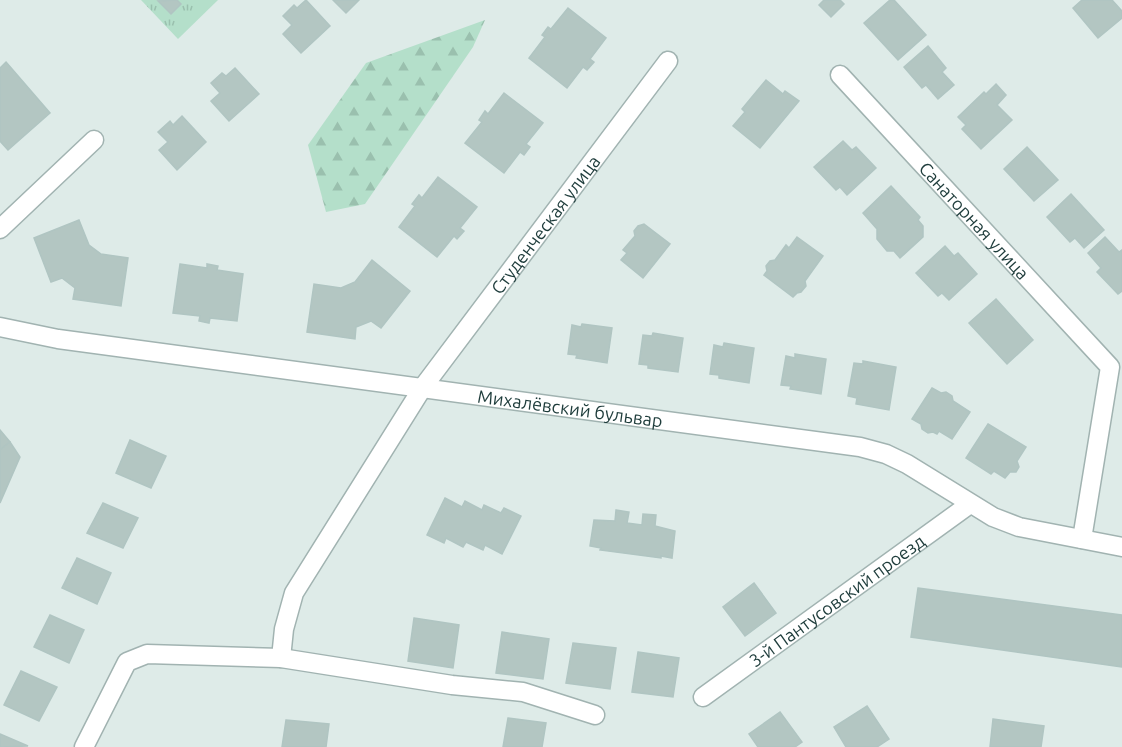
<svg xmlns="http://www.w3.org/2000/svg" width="1122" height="747" font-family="Ubuntu,sans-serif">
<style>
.grass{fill:url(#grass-tufts)}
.forest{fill:url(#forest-firs)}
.building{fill:#b3c6c2;stroke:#b0c5c2;stroke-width:1.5}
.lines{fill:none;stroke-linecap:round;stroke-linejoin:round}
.minor-casing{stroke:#a1b3b1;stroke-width:21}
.minor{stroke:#fff;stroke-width:18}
.labels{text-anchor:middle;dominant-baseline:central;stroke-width:6;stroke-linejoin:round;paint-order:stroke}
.street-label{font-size:18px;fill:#1e3c3b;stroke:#eef8f5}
</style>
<defs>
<pattern id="grass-tufts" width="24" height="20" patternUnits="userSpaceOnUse" patternTransform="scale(1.5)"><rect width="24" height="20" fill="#b4dfca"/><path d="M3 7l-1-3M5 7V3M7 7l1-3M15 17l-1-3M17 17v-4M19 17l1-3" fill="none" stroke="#9ac0ae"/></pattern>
<pattern id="forest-firs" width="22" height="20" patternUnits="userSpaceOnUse" patternTransform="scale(1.5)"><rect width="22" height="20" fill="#b4dfca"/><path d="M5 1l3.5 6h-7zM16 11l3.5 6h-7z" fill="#9ac0ae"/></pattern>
</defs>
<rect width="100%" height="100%" fill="#deebe8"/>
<polygon class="grass" points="141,0 218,0 178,39"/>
<polygon class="forest" points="485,20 473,47 365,204 326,212 308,145 366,63"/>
<g class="building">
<polygon points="177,0 181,4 171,14 158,1"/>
<polygon points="306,0 330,26 301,53 283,34 292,25 283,16 294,5 297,8"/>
<polygon points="333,0 359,0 346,13"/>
<polygon points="824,0 840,0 844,4 831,17 819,5"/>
<polygon points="890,0 894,0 926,35 898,60 864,23"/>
<polygon points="1082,0 1112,0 1122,11 1122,18 1098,38 1073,8"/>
<polygon points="568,8 606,38 590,59 594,62 587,70 583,67 567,88 529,58 545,37 542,35 548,27 551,29"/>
<polygon points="928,46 946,68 942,72 954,85 938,99 926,85 922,88 904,67"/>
<polygon points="6,62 50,113 8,150 0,141 0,68"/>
<polygon points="235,68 259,94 229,121 211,101 220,93 211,83 222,73 226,76"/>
<polygon points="766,80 783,94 785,91 799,101 760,148 733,126 745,112 742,109"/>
<polygon points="996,84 1006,95 997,105 1012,120 981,149 962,129 966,125 958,117 984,92 986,94"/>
<polygon points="504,93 543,123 526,144 530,147 524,155 520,152 504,173 465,143 482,122 479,120 485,111 488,114"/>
<polygon points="182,116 206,142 177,170 159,150 168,142 158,132 170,121 173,125"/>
<polygon points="843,141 852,150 856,147 876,168 847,195 840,187 836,190 814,167"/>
<polygon points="1027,147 1058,180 1034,201 1004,169"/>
<polygon points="438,177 477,207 460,228 464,231 457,239 454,236 437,257 399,227 415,206 412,204 419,195 422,198"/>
<polygon points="891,186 920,217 918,220 923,226 923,237 900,258 894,251 887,251 877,239 877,229 863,213"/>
<polygon points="1071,194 1104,230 1084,248 1075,238 1070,242 1047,217"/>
<polygon points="79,220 89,245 101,254 128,258 121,306 73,299 75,288 62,278 51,282 34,238"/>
<polygon points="644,224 670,244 643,278 621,260 627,253 623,250 635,236 634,231 638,226"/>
<polygon points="797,237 823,256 805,281 806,286 801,292 797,293 793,297 764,275 767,271 766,266 770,261 775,260 786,245 789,248"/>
<polygon points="1105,237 1119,252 1122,250 1122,291 1118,294 1097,272 1101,268 1088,253"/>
<polygon points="945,246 954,256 958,253 977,274 949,300 942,293 938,296 916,273"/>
<polygon points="372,260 410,291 381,328 371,321 356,327 355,339 307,332 314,284 341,288 355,282"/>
<polygon points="180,264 207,268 207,264 218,266 217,270 243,274 237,321 210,318 209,323 199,321 200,316 173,313"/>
<polygon points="996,299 1033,340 1007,364 969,323"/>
<polygon points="582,324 612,328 607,363 576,358 577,355 568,354 572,325 581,327"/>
<polygon points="653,333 683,338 678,372 648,368 648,365 639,364 643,335 652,336"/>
<polygon points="724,343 754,348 749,383 719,378 719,375 710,374 714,345 723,347"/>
<polygon points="795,354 826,359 821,394 790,389 791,386 781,385 786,356 795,358"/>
<polygon points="863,361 896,367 889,410 856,404 857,398 848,396 854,363 863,364"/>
<polygon points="932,388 941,393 946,392 952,396 953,401 970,412 952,439 939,431 937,434 933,432 928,433 922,429 921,424 912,419"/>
<polygon points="988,424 1026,447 1017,461 1019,467 1016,472 1010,472 1005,478 994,471 991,474 966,458"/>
<polygon points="0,430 10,442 0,450"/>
<polygon points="130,440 166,456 151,488 116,473"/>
<polygon points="10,442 20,457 0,503 0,450"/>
<polygon points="445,498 462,507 465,501 482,510 484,505 501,513 504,508 521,516 502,554 485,545 483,550 466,542 463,547 446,538 444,543 427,535"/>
<polygon points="103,503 138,518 123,548 87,533"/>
<polygon points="616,510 629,512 627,523 642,525 643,514 656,515 655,526 675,531 672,558 661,556 661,558 600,550 601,548 590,546 594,520 615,521"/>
<polygon points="77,558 111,573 97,604 62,588"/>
<polygon points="754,583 776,613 745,636 723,607"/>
<polygon points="918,588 1122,615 1122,667 911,637"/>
<polygon points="50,615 84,630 69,663 34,647"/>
<polygon points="414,618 459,625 453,668 408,661"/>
<polygon points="502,632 549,639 543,679 496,673"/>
<polygon points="573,643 616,648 610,689 566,683"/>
<polygon points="638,652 679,658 673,697 632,692"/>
<polygon points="21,671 57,687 39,721 4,705"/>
<polygon points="867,706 889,739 877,747 846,747 834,727"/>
<polygon points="780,712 802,742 795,747 758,747 749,734"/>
<polygon points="508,718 546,723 542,747 503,747"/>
<polygon points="993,719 1044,726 1041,747 990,747"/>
<polygon points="286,720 329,724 326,747 282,747"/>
<polygon points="0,734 28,746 0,747"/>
</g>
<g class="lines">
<defs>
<g id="minor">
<path id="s1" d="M 840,75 L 1110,367 L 1082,539"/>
<polyline points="0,229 94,140"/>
<path id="s2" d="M 0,327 L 58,339 L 860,447 L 886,454 L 907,464 L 993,517 L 1019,527 L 1122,547"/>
<path id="s3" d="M 281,658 L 284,629 L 294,593 L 423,387 L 668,61"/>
<path id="s4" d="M 703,697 L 970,504"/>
<polyline points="84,747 127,662 147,654 281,658 452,685 523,692 595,715"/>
</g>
</defs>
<use href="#minor" class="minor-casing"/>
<use href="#minor" class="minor"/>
</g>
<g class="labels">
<g class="street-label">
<text stroke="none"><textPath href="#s1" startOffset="198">Санаторная улица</textPath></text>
<text stroke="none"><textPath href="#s3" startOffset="513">Студенческая улица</textPath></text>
<text stroke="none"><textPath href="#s2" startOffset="576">Михалёвский бульвар</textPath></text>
<text stroke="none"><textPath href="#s4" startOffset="165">3-й Пантусовский проезд</textPath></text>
</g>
</g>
</svg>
